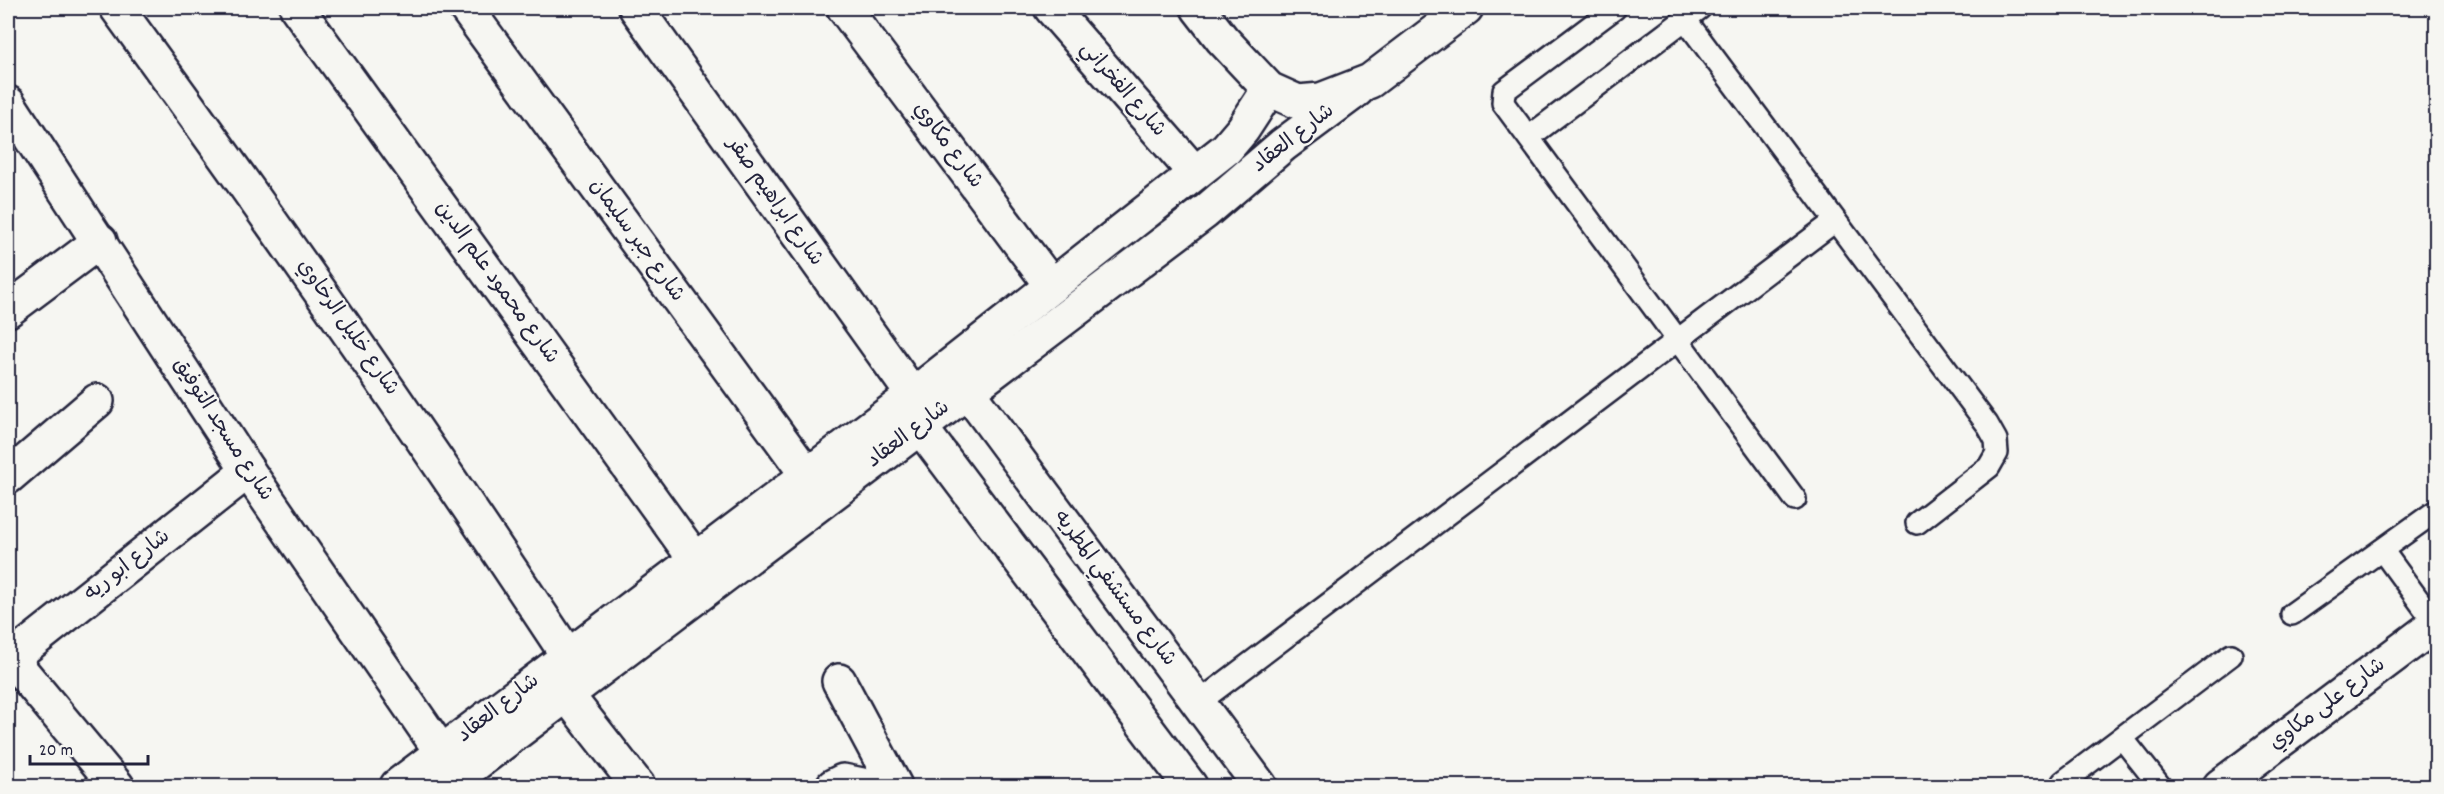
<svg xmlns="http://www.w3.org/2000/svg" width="2444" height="794" font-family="Dekko,'Playpen Sans Arabic',sans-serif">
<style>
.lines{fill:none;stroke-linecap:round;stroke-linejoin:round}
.service-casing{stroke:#22223b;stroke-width:26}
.minor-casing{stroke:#22223b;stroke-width:38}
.tertiary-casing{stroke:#22223b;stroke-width:38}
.service{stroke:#f6f6f2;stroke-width:21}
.minor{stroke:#f6f6f2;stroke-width:33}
.tertiary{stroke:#f6f6f2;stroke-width:33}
.labels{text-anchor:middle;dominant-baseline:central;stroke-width:4.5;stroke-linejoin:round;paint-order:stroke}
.street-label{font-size:21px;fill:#22223b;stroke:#f6f6f2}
</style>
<rect width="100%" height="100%" fill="#f6f6f2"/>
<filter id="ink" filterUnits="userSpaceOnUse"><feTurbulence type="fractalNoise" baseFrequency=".0167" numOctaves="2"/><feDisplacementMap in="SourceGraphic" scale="12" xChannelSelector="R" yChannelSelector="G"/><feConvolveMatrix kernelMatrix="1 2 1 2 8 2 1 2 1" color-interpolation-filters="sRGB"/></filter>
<g filter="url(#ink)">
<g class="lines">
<defs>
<g id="service">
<polyline points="1615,8 1504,91 1503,103 1795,499"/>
<polyline points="1685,19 1987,424 1996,440 1997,453 1989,467 1917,523"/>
<polyline points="1529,137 1700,8"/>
<polyline points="2382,550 2436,624"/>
<polyline points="2292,614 2436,511"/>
<polyline points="1198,703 1835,221"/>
<polyline points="2122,738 2160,786"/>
<polyline points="2063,782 2231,655"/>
</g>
<g id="minor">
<path d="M 117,8 C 272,220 423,436 568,656"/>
<polyline points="297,8 695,559"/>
<polyline points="466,8 807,475"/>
<polyline points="636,8 913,395"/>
<polyline points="844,8 1051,285"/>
<polyline points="1051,8 1194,172"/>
<polyline points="8,103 248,471 442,753"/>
<polyline points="8,310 100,241"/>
<polyline points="967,391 1260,786"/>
<polyline points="920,427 1190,786"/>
<polyline points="8,477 97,401"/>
<polyline points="8,655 117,786"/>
<polyline points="8,661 248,471"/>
<polyline points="839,681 895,786"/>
<polyline points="566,694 638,786"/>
<polyline points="397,786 913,395 1226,149 1243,129 1269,89"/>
<polyline points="446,786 1205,212 1283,145 1357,90"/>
<polyline points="833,786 843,781 867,786"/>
<polyline points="2220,786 2436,624"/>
</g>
<polyline id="tertiary" points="1198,8 1222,39 1269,89 1298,102 1321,100 1370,81 1466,8"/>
</defs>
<use href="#service" class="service-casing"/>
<use href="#minor" class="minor-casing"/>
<use href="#tertiary" class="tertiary-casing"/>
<use href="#service" class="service"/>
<use href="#minor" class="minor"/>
<use href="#tertiary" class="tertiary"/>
</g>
</g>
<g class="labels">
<g class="street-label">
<text transform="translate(1122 90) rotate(49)">شارع الفخراني</text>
<text transform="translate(1294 139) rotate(-38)">شارع العقاد</text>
<text transform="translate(947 146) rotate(53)">شارع مكاوي</text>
<text transform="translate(774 202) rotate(55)">شارع ابراهيم صقر</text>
<text transform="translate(636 241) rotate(54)">شارع جبر سليمان</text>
<text transform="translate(496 283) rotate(54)">شارع محمود علم الدين</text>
<text transform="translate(347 328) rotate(55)">شارع خليل الرخاوي</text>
<text transform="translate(222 430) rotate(57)">شارع مسجد التوفيق</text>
<text transform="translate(909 435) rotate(-37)">شارع العقاد</text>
<text transform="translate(128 566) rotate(-38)">شارع ابو ريه</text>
<text transform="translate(1114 589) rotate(53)">شارع مستشفي المطريه</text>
<text transform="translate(2328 705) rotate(-37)">شارع على مكاوي</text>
<text transform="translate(499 709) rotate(-38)">شارع العقاد</text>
</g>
</g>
<rect width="2444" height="794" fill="none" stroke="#f6f6f2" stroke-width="30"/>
<rect x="15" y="15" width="2414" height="764" fill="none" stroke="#22223b" stroke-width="2" filter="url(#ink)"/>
<path d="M30 755v9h118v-9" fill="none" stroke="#22223b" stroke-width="3"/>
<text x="39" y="755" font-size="18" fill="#22223b" stroke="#f6f6f2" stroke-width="4.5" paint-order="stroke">20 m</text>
</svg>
